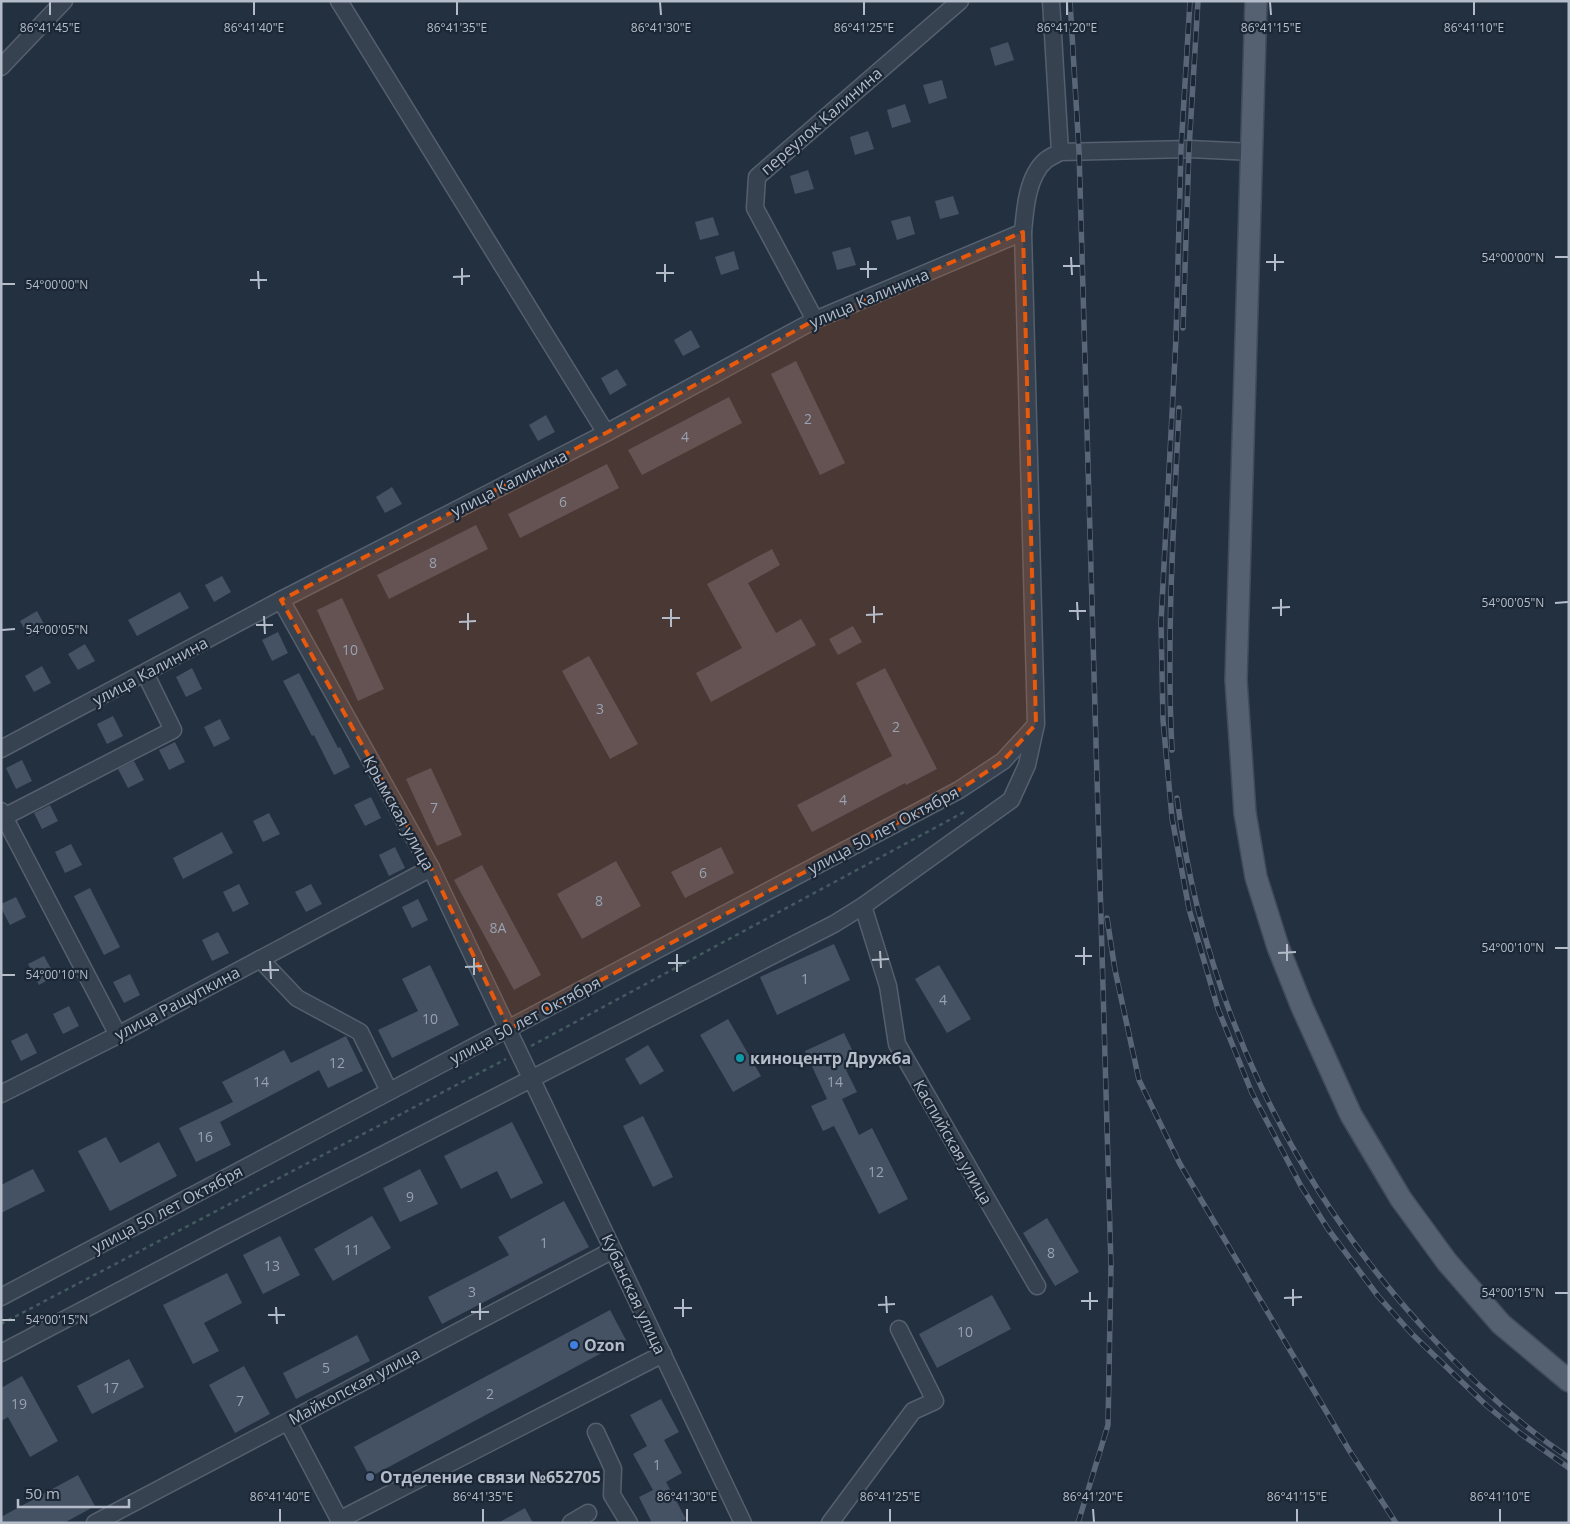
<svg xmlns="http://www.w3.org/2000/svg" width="1570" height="1524" font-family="'Open Sans',sans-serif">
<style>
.building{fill:#445264}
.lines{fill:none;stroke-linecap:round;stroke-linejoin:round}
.minor-casing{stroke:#555f6d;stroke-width:19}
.major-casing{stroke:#414b59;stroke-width:24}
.path{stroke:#435b5e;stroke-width:2.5;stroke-dasharray:4 4;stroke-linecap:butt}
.minor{stroke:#374250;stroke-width:16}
.major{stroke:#556170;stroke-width:21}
.rail-casing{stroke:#596677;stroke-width:5.5}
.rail{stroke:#1c2735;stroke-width:4;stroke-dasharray:11;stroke-linecap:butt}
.marked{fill:#e8590c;fill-opacity:0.2;stroke:#e8590c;stroke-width:4;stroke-dasharray:10 6;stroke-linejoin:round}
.ticks{fill:none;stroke:#b4bcca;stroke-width:2}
.culture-dot{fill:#0f9aa8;stroke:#1c2735;stroke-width:2}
.shop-dot{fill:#3f7fe0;stroke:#1c2735;stroke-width:2}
.service-dot{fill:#5c6f8a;stroke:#1c2735;stroke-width:2}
.labels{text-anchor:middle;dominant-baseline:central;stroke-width:4.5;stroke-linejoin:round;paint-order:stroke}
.number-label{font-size:14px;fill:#98a2b0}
.street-label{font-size:16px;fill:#b4bcca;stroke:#1c2735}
.poi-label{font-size:16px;font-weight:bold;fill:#b4bcca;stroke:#1c2735;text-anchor:start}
.ticks-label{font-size:12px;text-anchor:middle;fill:#b4bcca;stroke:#1c2735;stroke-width:4.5;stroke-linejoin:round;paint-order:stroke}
</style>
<rect width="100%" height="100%" fill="#233040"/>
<g class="building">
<polygon points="1008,42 1014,60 995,66 990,48"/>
<polygon points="942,80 947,98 929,104 923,85"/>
<polygon points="905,104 911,122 892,128 887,110"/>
<polygon points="868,131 874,149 855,155 850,137"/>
<polygon points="808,170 814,189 795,194 790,176"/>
<polygon points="953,196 959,214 940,219 935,201"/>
<polygon points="910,216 915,234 897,240 891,221"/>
<polygon points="713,217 719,235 700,240 695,222"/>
<polygon points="850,247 856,265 837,270 832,252"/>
<polygon points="734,251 739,269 721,275 715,257"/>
<polygon points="691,330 700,347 683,356 674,340"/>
<polygon points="796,361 845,463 820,475 771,374"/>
<polygon points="617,369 627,385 610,395 601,378"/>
<polygon points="729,397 742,423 642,475 628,450"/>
<polygon points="546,415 555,432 538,441 529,425"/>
<polygon points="607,464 619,488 520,538 508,514"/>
<polygon points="392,487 402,504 385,513 376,497"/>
<polygon points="476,525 488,549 389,599 377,575"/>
<polygon points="772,549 780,565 748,583 776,633 801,619 816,645 711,702 696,673 742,648 707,584"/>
<polygon points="222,576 231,592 214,602 205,585"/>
<polygon points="180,592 189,608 137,636 128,620"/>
<polygon points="342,598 384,689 358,701 317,610"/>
<polygon points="37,611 46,628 29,637 20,621"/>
<polygon points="853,626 862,642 838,655 829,639"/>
<polygon points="278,632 288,653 272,661 262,640"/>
<polygon points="85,644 95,661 78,670 68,654"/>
<polygon points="589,656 638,744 610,759 562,671"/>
<polygon points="42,666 51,683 34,692 25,676"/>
<polygon points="192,668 202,689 186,697 176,677"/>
<polygon points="885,668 937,769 906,785 905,783 812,832 797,805 892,756 856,683"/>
<polygon points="299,673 338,748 340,747 350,767 334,775 314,735 312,736 283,681"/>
<polygon points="113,716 123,736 107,744 97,724"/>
<polygon points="220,719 230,739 214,747 204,727"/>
<polygon points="175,742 185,762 169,770 159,750"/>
<polygon points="22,760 32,781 16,789 6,768"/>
<polygon points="134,761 144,780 128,788 118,769"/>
<polygon points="431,768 462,835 437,846 406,779"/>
<polygon points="371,797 381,818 365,826 354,805"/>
<polygon points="50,805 58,821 42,829 34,813"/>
<polygon points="269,813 280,834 263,842 253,821"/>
<polygon points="222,832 233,853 183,879 173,858"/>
<polygon points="71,844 82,865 65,873 55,852"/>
<polygon points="395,847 405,868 389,876 379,855"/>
<polygon points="721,847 734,873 685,898 671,872"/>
<polygon points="616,861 641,906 582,939 557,894"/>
<polygon points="482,865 541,975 514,990 454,880"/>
<polygon points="239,884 249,904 233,912 223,892"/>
<polygon points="311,884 322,904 306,912 295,892"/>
<polygon points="90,888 120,947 104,955 74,896"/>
<polygon points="16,897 26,917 10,925 1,908 1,904"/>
<polygon points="418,899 428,920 412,928 402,907"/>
<polygon points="218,932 229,953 212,961 202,940"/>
<polygon points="834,944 850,980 777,1015 760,977"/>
<polygon points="44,956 55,976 39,985 28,964"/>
<polygon points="430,965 459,1025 392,1058 378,1030 418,1011 402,979"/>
<polygon points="939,965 971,1019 947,1033 915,979"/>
<polygon points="130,974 140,995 124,1003 113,982"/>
<polygon points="69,1006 79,1026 63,1034 53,1014"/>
<polygon points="728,1019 761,1076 733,1092 700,1035"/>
<polygon points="27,1033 37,1053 21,1061 11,1041"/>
<polygon points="844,1033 859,1064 846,1070 857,1092 842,1099 859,1135 872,1128 908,1199 879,1214 834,1126 823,1131 811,1106 827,1099 805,1051"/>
<polygon points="346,1036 363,1071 328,1088 319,1070 220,1122 231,1145 196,1162 179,1128 233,1102 222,1082 284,1050 291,1063"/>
<polygon points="648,1045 664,1071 640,1085 625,1059"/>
<polygon points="643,1116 673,1177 653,1187 623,1126"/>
<polygon points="512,1122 543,1183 511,1199 497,1171 461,1189 444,1156"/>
<polygon points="106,1137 120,1163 159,1142 177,1176 110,1211 78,1151"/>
<polygon points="33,1169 45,1191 1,1213 1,1185"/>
<polygon points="420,1169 438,1204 400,1222 383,1188"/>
<polygon points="564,1201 589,1247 442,1324 428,1297 509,1255 498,1237"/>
<polygon points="372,1216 391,1248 333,1281 314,1249"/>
<polygon points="1047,1218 1079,1272 1055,1286 1023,1233"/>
<polygon points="280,1236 300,1275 263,1294 243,1255"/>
<polygon points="227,1273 242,1303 204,1323 219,1351 193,1364 163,1305"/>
<polygon points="992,1295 1011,1329 937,1368 919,1334"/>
<polygon points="610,1310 626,1340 370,1477 354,1447"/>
<polygon points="357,1335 370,1361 296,1399 283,1373"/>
<polygon points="129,1359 144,1387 92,1414 77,1386"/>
<polygon points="244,1366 270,1414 235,1433 209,1385"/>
<polygon points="22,1376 58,1441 30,1457 8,1417 1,1421 1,1388"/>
<polygon points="661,1399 679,1432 664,1440 682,1473 666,1482 686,1519 678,1523 652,1523 639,1497 653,1490 633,1454 647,1446 630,1415"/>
<polygon points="78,1475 95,1506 64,1523 1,1523 1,1517"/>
<polygon points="525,1508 533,1523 498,1523"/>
</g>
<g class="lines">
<defs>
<g id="minor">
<polyline points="339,1 606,433"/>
<polyline points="1051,1 1060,152"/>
<polyline points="1,67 64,1"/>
<polyline points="815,320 755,208 757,177 960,1"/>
<polyline points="281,600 431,868 743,1523"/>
<polyline points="1,749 281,600 606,433 815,320 1023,232"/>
<polyline points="1,811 118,1035"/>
<polyline points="4,817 173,730 145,673"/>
<polyline points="863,906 888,986 897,1044 1037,1286"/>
<polyline points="260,959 297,998 360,1032 389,1091"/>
<polyline points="1,1094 118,1035 431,868"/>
<polyline points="1,1297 959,790 1003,761 1035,726"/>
<path d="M 1,1353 L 224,1236 L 834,924 L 863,906 L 1011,800 L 1027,765 L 1036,724 L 1023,232 C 1025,210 1027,176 1046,160 C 1050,157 1055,155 1060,152 L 1189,149 L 1253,152"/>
<polyline points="288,1422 341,1523"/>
<polyline points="596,1432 613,1469 612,1495 629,1523"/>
<polyline points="339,1520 663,1354"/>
<polyline points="95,1523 613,1250"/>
<polyline points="571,1523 588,1513"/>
<polyline points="830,1523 913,1411 935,1401 899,1329"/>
</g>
<polyline id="major" points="1256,1 1236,680 1245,813 1256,877 1278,947 1302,1007 1351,1115 1401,1199 1447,1262 1501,1324 1569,1381"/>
</defs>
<use href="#minor" class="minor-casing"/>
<use href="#major" class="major-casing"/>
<g class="path">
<polyline points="531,1046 966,811"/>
<polyline points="1,1324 506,1059"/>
</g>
<use href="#minor" class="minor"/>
<use href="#major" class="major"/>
<defs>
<g id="rail">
<polyline points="1070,1 1079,151 1111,1266 1108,1425 1078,1523"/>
<polyline points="1190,1 1181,149 1176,338 1161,622 1163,720 1172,818 1189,909 1218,1009 1252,1093 1301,1186 1328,1229 1378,1296 1412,1334 1487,1406 1521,1434 1569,1468"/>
<polyline points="1183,328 1189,149 1198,1"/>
<path d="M 1172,750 C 1166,637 1174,522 1179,408"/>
<path d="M 1177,798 C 1203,1000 1289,1181 1427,1332 C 1470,1379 1516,1422 1569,1458"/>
<polyline points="1107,918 1115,970 1139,1080 1180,1164 1349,1450 1396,1523"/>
</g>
</defs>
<use href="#rail" class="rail-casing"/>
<use href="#rail" class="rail"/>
</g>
<path class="marked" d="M 1023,232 L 1036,724 L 1003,761 L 959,790 L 509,1029 L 431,868 L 281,600 L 606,433 L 815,320 Z"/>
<path class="ticks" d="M 50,2 L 50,15M 254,2 L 254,15M 457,2 L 457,15M 660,2 L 661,15M 864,2 L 864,15M 1067,2 L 1067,15M 1270,2 L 1271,15M 1474,2 L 1474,15M 1275,254 L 1275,271M 1071,257 L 1072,275M 1555,257 L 1568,257M 868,261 L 868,278M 1266,262 L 1284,262M 665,264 L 665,282M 1063,266 L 1080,266M 462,268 L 462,285M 860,269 L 877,269M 258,271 L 259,289M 656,273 L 674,273M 453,277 L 470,276M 250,280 L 267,280M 2,284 L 15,284M 1281,599 L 1281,616M 1077,602 L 1078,620M 1555,603 L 1568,602M 874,606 L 874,623M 1272,608 L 1290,607M 671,609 L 671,627M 1069,611 L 1086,611M 468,613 L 468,630M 866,615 L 883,614M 264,616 L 265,634M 662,618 L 680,618M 459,622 L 476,621M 256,625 L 273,625M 2,630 L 15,629M 1287,944 L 1287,961M 1084,947 L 1084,965M 1555,948 L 1568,948M 880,951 L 881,968M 1278,953 L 1296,952M 677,954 L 677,972M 1075,956 L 1092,956M 474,958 L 474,975M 872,960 L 889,959M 270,961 L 271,979M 668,963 L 686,963M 465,967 L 482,966M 262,970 L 279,970M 2,975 L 15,975M 1293,1289 L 1293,1306M 1090,1292 L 1090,1310M 1555,1293 L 1568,1293M 886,1296 L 887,1313M 1284,1298 L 1302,1297M 683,1299 L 683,1317M 1081,1301 L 1098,1301M 480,1303 L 480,1320M 878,1305 L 895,1304M 276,1307 L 277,1324M 674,1308 L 692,1308M 471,1312 L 489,1312M 268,1315 L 285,1315M 2,1320 L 15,1320M 280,1509 L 280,1522M 483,1509 L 483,1522M 687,1509 L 687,1522M 890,1509 L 890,1522M 1093,1509 L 1094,1522M 1297,1509 L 1297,1522M 1500,1509 L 1500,1522"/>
<circle class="culture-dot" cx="740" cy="1058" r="5"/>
<circle class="shop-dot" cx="574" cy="1345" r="5"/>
<circle class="service-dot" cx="370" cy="1477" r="5"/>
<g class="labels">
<g class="number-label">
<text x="808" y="418">2</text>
<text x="685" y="436">4</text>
<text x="563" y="501">6</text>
<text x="433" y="562">8</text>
<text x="350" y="649">10</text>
<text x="600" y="708">3</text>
<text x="896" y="726">2</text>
<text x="843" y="799">4</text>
<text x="434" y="807">7</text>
<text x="703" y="872">6</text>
<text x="599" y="900">8</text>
<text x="498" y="927">8А</text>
<text x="805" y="978">1</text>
<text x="943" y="999">4</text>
<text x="430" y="1018">10</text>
<text x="337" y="1062">12</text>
<text x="261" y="1081">14</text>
<text x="835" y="1081">14</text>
<text x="205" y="1136">16</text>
<text x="876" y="1171">12</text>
<text x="410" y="1196">9</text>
<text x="544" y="1242">1</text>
<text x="352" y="1249">11</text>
<text x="1051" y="1252">8</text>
<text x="272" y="1265">13</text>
<text x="472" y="1291">3</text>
<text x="965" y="1331">10</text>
<text x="326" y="1367">5</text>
<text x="111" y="1387">17</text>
<text x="490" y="1393">2</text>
<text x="240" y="1400">7</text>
<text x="19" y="1403">19</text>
<text x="657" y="1464">1</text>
</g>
<g class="street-label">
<text transform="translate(821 121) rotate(-41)">переулок Калинина</text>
<text transform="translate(869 298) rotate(-23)">улица Калинина</text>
<text transform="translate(509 483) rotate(-27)">улица Калинина</text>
<text transform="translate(150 671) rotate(-28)">улица Калинина</text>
<text transform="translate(399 813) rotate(61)">Крымская улица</text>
<text transform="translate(883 830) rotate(-28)">улица 50 лет Октября</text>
<text transform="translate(177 1003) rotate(-28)">улица Ращупкина</text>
<text transform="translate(525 1020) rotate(-28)">улица 50 лет Октября</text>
<text transform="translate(953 1142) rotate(60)">Каспийская улица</text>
<text transform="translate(167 1209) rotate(-28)">улица 50 лет Октября</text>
<text transform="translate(634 1294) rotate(65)">Кубанская улица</text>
<text transform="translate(354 1386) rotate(-28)">Майкопская улица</text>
</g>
<g class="poi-label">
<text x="750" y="1058">киноцентр Дружба</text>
<text x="584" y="1345">Ozon</text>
<text x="380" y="1477">Отделение связи №652705</text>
</g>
</g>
<g class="ticks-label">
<text x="50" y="32">86°41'45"E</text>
<text x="254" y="32">86°41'40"E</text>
<text x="457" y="32">86°41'35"E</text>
<text x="661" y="32">86°41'30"E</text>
<text x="864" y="32">86°41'25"E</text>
<text x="1067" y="32">86°41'20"E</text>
<text x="1271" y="32">86°41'15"E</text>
<text x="1474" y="32">86°41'10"E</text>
<text x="1513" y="262">54°00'00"N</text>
<text x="57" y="289">54°00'00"N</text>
<text x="1513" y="607">54°00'05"N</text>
<text x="57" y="634">54°00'05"N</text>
<text x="1513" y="952">54°00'10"N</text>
<text x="57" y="979">54°00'10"N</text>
<text x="1513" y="1297">54°00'15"N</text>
<text x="57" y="1324">54°00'15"N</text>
<text x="280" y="1501">86°41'40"E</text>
<text x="483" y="1501">86°41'35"E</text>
<text x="687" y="1501">86°41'30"E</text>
<text x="890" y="1501">86°41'25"E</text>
<text x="1093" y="1501">86°41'20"E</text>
<text x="1297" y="1501">86°41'15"E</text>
<text x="1500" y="1501">86°41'10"E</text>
</g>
<rect width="1570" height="1524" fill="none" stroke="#b4bcca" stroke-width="5"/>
<path d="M18 1499v8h111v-8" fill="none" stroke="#b4bcca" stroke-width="2.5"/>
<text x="25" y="1499" font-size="15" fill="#b4bcca" stroke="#1c2735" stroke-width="4" paint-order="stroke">50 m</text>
</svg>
